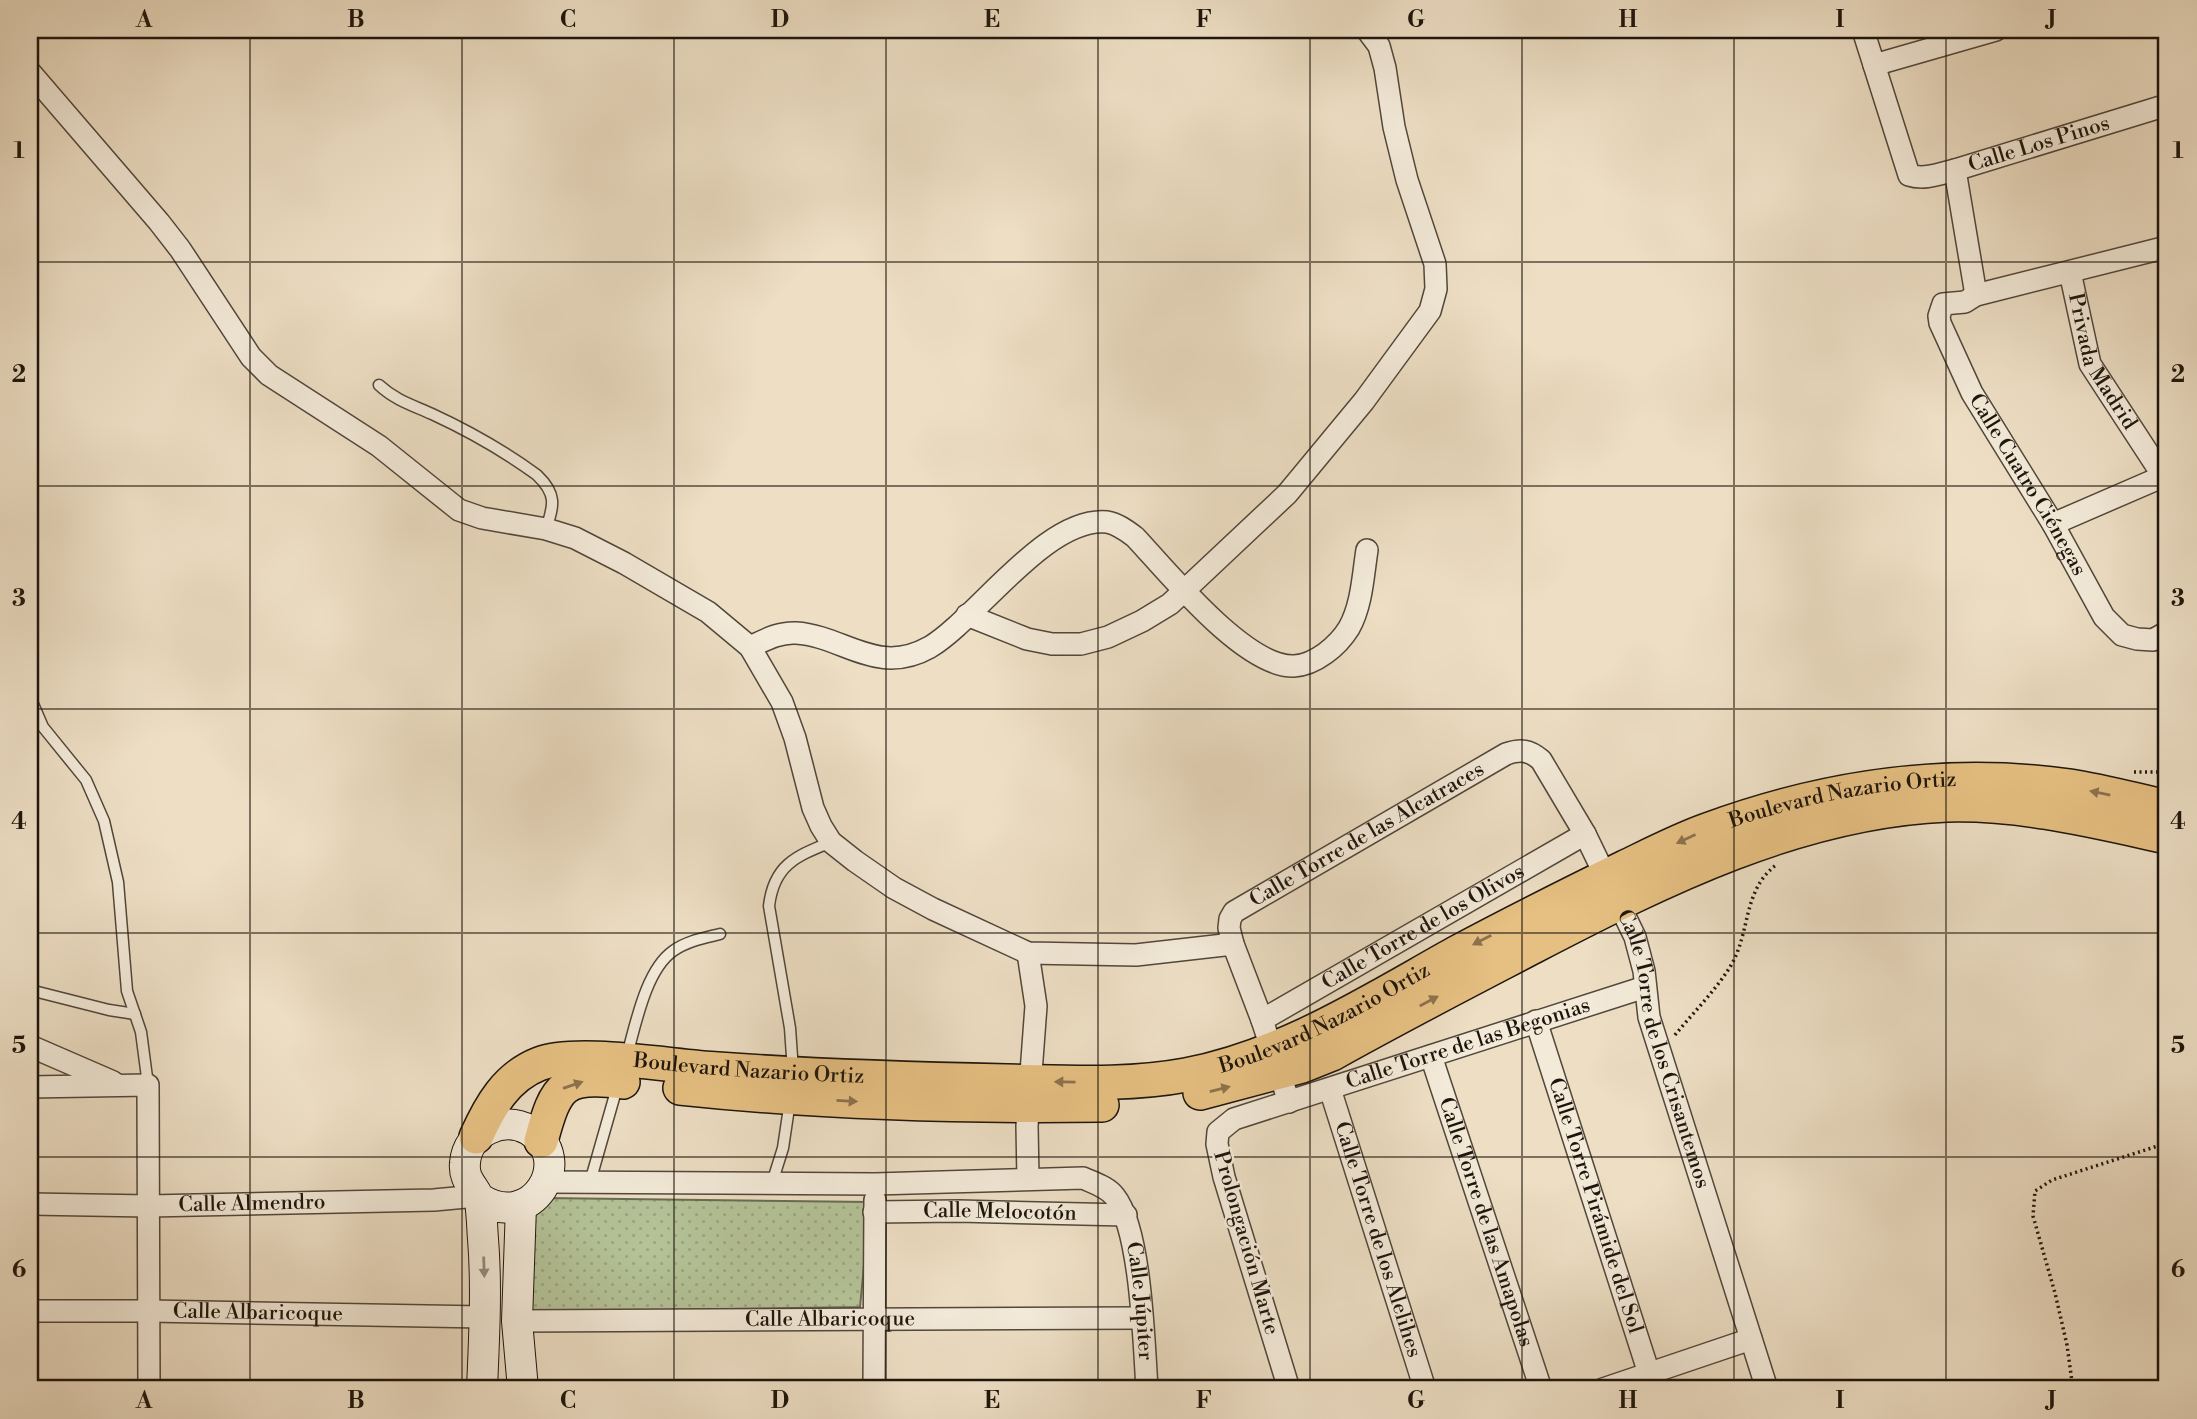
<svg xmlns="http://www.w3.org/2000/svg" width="2197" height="1419" font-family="'Libre Bodoni',serif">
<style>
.green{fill:url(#green-dots);stroke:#686c52;stroke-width:2}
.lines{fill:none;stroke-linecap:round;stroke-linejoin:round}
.lane-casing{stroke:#51473a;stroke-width:13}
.street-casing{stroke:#51473a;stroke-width:24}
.secondary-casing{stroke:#1d150c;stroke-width:32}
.primary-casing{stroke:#1d150c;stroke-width:36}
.path{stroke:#1d150c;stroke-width:3.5;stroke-dasharray:2 3.5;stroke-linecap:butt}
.lane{stroke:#f3ead9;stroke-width:10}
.street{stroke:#f3ead9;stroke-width:21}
.secondary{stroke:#f3ead9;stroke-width:30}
.primary{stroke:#e6bf82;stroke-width:33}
.oneway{fill:#8c724d}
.oneway2{fill:#938a7d}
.grid{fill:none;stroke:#1d150c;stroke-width:2;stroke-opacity:0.55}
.labels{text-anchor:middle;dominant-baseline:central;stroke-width:5;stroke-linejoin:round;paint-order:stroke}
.street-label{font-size:21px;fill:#1d150c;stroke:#f3ead9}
.neatline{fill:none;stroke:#1d150c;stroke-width:2.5}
.grid-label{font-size:23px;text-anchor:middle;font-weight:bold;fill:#1d150c}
</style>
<defs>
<pattern id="green-dots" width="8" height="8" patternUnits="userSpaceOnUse" patternTransform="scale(1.75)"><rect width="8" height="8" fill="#b4c297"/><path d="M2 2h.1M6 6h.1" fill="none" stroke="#9aa681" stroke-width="1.8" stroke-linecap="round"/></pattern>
</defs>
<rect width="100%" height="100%" fill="#eddec4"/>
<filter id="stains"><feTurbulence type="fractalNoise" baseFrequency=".00286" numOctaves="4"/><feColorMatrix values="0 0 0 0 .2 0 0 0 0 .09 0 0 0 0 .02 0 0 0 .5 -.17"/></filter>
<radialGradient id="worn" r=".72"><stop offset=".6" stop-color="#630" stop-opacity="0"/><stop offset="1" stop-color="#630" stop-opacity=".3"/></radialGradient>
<polygon class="green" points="545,1198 870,1202 860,1307 530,1312 527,1218"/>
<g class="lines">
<defs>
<g id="lane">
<path d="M 379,385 C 395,400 412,405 432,414 C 469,431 504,451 537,475 C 557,494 554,505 546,529"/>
<polyline points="30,697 43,727 86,780 104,821 118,882 127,991 141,1032 148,1085"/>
<polyline points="30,990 109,1010 135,1014"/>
<path d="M 627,1055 C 636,1023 646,970 673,951 C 687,941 704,938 720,934"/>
<path d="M 793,1071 L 790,1028 L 769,906 C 774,864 797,856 831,842"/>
<polyline points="590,1182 618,1084"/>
<polyline points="772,1183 783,1148 790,1101"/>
</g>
<g id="street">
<path id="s1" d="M 1863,30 L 1909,175 C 1924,180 1939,174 1955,170 L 2167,105"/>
<polyline points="1874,65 1996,30"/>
<polyline points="30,72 159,222 180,249 251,357 269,375 379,446 459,510 482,518 546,529 575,538 624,563 708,612 750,647 782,702 795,738 813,808 821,826 831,842 855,861 894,888 933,909 1028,953 1136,955 1233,944"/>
<polyline points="1955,170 1976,295"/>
<path id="s2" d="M 2167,247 L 1976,295 L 1965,302 L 1943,304 L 1939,316 L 1940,323 L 1972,393 L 2053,524 L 2104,617 L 2122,635 L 2137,639 L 2153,640 L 2167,632"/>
<path id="s3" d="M 2070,272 L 2090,364 L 2167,482"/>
<polyline points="2053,524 2164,476"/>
<polyline points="967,615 1027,639 1052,644 1081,644 1108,637 1142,621 1170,604 1287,494 1364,401 1430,311 1436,289 1435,264 1407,180 1394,127 1385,68 1379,46 1367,30"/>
<path d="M 750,647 C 765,640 779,632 796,633 C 844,636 877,677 930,647 C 977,619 1046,516 1107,522 C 1118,524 1127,531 1135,537 C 1167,571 1245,668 1294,666 C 1315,665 1338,646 1349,628 C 1362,605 1363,575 1367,550"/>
<path id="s4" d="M 1262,1020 L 1585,834"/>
<path id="s5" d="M 1536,1021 L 1654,1389"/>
<polyline points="30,1046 113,1082"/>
<path id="s6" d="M 1431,1056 L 1541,1389"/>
<polyline points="30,1087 148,1085 149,1389"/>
<path id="s7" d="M 1330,1089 L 1425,1389"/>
<path id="s8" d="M 1289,1102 L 1262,1020 L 1233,944 L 1229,928 L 1230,919 L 1234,912 L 1506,754 C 1521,749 1529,750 1541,760 L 1585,834 L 1635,937 L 1644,971 L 1649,1017 L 1767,1389"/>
<polyline points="1028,1179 1027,1126 1036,1006 1028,953"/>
<path id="s9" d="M 547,1182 L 875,1184 L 1083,1178 C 1094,1183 1108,1187 1115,1197 C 1141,1230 1144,1344 1147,1389"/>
<path id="s10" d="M 30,1204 L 149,1206 L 434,1200 L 466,1197 L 472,1190"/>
<path id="s11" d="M 874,1212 L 958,1211 L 1126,1215"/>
<path id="s12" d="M 30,1311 L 149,1311 L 484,1317"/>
<path id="s13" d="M 517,1321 L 1142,1318"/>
<polyline points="874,1389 875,1200"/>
<path id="s14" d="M 1289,1389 L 1224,1177 L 1217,1144 L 1218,1132 L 1234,1119 L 1645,987"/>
<polyline points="1603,1389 1751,1339"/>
</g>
<g id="secondary">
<path d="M 479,1198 C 532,1234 577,1159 529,1130 C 503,1115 467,1132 465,1163 C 463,1182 477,1188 480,1202 C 482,1214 482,1227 483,1239 C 487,1289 484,1339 482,1389"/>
<polyline points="521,1206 517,1321 523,1389"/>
</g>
<g id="primary">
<path d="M 680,1088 C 821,1103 961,1107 1102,1105"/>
<path d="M 1200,1093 L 1302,1066 L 1332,1054 C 1398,1017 1466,982 1533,947 C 1662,880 1799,811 1947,805 C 2022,803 2094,821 2167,837"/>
<path id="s15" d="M 476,1137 C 490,1106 506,1077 539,1064 C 577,1049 674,1067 718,1069 C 814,1076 911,1079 1007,1081 C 1066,1082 1127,1086 1186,1075 C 1285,1056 1370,1001 1456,953 C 1512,923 1568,895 1625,867 C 1652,854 1679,840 1707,830 C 1824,787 1946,769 2070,786 C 2103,791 2135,800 2167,807"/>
<path d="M 541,1141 C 556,1085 563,1074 623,1082"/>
</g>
</defs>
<use href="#lane" class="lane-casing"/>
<use href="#street" class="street-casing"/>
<use href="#secondary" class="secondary-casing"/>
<use href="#primary" class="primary-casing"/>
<g class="path">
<polyline points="2134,772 2167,772"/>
<path d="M 1675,1035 C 1693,1013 1715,991 1730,967 C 1751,933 1742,891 1776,865"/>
<polyline points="2073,1389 2067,1345 2055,1293 2033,1216 2035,1191 2052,1180 2167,1143"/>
</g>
<use href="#lane" class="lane"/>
<use href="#street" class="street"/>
<use href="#secondary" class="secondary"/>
<use href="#primary" class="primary"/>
</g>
<defs><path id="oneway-solid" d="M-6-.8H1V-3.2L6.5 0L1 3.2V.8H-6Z" transform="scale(1.75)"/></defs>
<g class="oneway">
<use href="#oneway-solid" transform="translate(2100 793) rotate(-168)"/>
<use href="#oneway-solid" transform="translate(1686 839) rotate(155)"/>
<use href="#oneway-solid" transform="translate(1482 940) rotate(153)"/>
<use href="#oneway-solid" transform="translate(1429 1001) rotate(-28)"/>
<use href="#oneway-solid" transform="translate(1065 1082) rotate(-179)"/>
<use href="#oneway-solid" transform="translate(573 1085) rotate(-19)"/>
<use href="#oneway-solid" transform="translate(1220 1089) rotate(-14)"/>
<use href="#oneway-solid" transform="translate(847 1101) rotate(3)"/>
</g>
<use class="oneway2" href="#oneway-solid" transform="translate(484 1267) rotate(88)"/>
<path class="grid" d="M 250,30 L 250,1389M 462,30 L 462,1389M 674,30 L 674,1389M 886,30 L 886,1389M 1098,30 L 1098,1389M 1310,30 L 1310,1389M 1522,30 L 1522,1389M 1734,30 L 1734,1389M 1946,30 L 1946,1389M 30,262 L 2167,262M 30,486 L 2167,486M 30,709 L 2167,709M 30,933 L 2167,933M 30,1157 L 2167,1157"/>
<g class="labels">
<g class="street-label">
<text stroke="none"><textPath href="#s1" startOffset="287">Calle Los Pinos</textPath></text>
<text stroke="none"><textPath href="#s3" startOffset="96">Privada Madrid</textPath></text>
<text stroke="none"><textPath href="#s2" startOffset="436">Calle Cuatro Ciénegas</textPath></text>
<text stroke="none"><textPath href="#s15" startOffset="1465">Boulevard Nazario Ortiz</textPath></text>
<text stroke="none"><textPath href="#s8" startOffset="355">Calle Torre de las Alcatraces</textPath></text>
<text stroke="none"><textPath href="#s4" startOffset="186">Calle Torre de los Olivos</textPath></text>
<text stroke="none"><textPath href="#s15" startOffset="898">Boulevard Nazario Ortiz</textPath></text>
<text stroke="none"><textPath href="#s14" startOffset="534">Calle Torre de las Begonias</textPath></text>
<text stroke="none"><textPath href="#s8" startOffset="870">Calle Torre de los Crisantemos</textPath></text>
<text stroke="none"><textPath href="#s15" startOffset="310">Boulevard Nazario Ortiz</textPath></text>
<text stroke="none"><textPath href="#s10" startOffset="222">Calle Almendro</textPath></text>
<text stroke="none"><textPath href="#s5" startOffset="194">Calle Torre Pirámide del Sol</textPath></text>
<text stroke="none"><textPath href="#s11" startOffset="126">Calle Melocotón</textPath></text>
<text stroke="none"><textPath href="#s6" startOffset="175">Calle Torre de las Amapolas</textPath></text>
<text stroke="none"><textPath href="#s7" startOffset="158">Calle Torre de los Alelihes</textPath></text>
<text transform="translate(1246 1243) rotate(74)">Prolongación Marte</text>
<text stroke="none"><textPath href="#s9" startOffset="682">Calle Júpiter</textPath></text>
<text stroke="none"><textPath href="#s12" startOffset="228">Calle Albaricoque</textPath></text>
<text stroke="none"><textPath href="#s13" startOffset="313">Calle Albaricoque</textPath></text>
</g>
</g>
<rect width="2197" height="1419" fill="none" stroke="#eddec4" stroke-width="77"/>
<rect x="38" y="38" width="2120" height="1342" class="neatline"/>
<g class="grid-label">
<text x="144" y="27">A</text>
<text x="356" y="27">B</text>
<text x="568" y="27">C</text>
<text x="780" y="27">D</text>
<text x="992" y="27">E</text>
<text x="1204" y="27">F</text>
<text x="1416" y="27">G</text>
<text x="1628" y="27">H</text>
<text x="1840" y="27">I</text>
<text x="2052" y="27">J</text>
<text x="19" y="158">1</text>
<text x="2178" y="158">1</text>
<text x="19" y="382">2</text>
<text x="2178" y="382">2</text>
<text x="19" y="606">3</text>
<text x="2178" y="606">3</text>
<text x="19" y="829">4</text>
<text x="2178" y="829">4</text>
<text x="19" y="1053">5</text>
<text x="2178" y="1053">5</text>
<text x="19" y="1277">6</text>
<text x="2178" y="1277">6</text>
<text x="144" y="1408">A</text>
<text x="356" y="1408">B</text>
<text x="568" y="1408">C</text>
<text x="780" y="1408">D</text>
<text x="992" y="1408">E</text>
<text x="1204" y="1408">F</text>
<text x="1416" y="1408">G</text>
<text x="1628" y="1408">H</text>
<text x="1840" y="1408">I</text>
<text x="2052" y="1408">J</text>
</g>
<rect width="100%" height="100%" filter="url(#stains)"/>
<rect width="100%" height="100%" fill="url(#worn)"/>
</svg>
